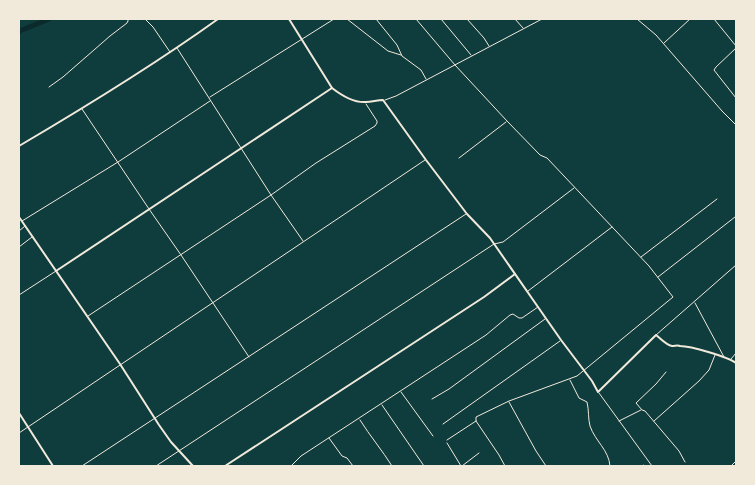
<svg xmlns="http://www.w3.org/2000/svg" width="755" height="485" font-family="Rubik,sans-serif">
<style>
.lines{fill:none;stroke-linecap:round;stroke-linejoin:round}
.river{stroke:#0a2a2b;stroke-width:5}
.minor{stroke:#f1e9da;stroke-width:1}
.tertiary{stroke:#f1e9da;stroke-width:2}
</style>
<rect width="100%" height="100%" fill="#0f3d3e"/>
<g class="lines">
<polyline class="river" points="19,32 22,30 49,19"/>
<g class="minor">
<polyline points="145,19 153,27 170,52"/>
<polyline points="347,19 388,51 401,55"/>
<polyline points="376,19 397,45 402,56 421,70 426,79"/>
<polyline points="416,19 455,65 507,121 540,155 547,158 649,266 673,297 577,376 509,401 476,417 476,421 499,455 505,466"/>
<polyline points="441,19 471,55"/>
<polyline points="467,19 484,38 489,46"/>
<polyline points="515,19 523,28"/>
<polyline points="637,19 656,35 722,111 736,125"/>
<polyline points="714,19 736,46"/>
<polyline points="664,43 690,19"/>
<polyline points="177,48 271,195 303,241"/>
<polyline points="736,48 716,67 714,70 721,79 736,98"/>
<polyline points="49,87 63,77 110,36 127,23 128,21 128,19"/>
<polyline points="210,97 334,19"/>
<polyline points="385,100 396,96 542,19"/>
<polyline points="82,109 149,209 181,255 249,357"/>
<polyline points="459,158 506,122"/>
<polyline points="22,221 118,162 210,101"/>
<polyline points="19,231 25,226"/>
<polyline points="19,247 32,237"/>
<polyline points="641,257 717,199"/>
<polyline points="658,277 735,217"/>
<polyline points="528,291 612,227"/>
<polyline points="19,295 56,271"/>
<polyline points="695,303 724,357"/>
<polyline points="88,316 271,195 316,163 375,126 377,123 377,121 366,104"/>
<polyline points="656,335 736,265"/>
<polyline points="731,359 736,353"/>
<polyline points="666,372 656,384 636,403 642,410 645,411 679,451 685,462"/>
<path d="M 570,380 L 579,398 L 587,402 C 589,410 588,419 590,426 C 595,441 609,450 610,466"/>
<polyline points="401,392 433,436"/>
<polyline points="599,393 652,466"/>
<polyline points="432,399 449,389 545,319"/>
<polyline points="509,402 536,451 546,466"/>
<polyline points="382,405 424,466"/>
<path d="M 360,420 C 370,436 382,450 392,466"/>
<polyline points="619,421 641,410"/>
<polyline points="654,421 699,381 709,370 715,355"/>
<polyline points="443,424 560,341"/>
<polyline points="19,433 425,160"/>
<polyline points="329,438 342,456 347,458 353,466"/>
<polyline points="447,440 476,421"/>
<polyline points="447,443 461,466"/>
<polyline points="644,465 645,466"/>
<polyline points="82,466 466,214"/>
<polyline points="156,466 494,244 503,242 574,188"/>
<polyline points="291,466 301,456 486,335 510,315 513,314 519,318 522,318 538,307"/>
<polyline points="462,466 479,453"/>
<polyline points="731,466 736,461"/>
</g>
<g class="tertiary">
<path d="M 289,19 L 332,88 C 341,95 355,103 366,102 C 372,102 377,100 383,100 L 426,160 L 467,214 L 490,238 L 538,307 L 561,340 L 592,381 L 598,392 L 656,335 C 661,339 666,345 672,346 C 675,346 678,345 680,346 C 691,346 728,357 736,363"/>
<path d="M 19,146 C 87,106 154,65 218,19"/>
<polyline points="19,217 120,364 159,425 171,442 193,466"/>
<polyline points="56,271 332,88"/>
<polyline points="19,413 53,466"/>
<polyline points="225,466 484,297 515,274"/>
</g>
</g>
<rect width="755" height="485" fill="none" stroke="#f1e9da" stroke-width="40"/>
</svg>
